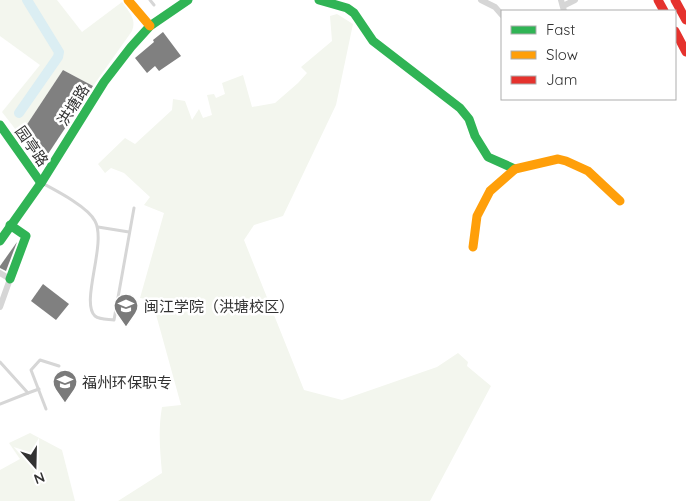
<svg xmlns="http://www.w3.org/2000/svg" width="686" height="501" font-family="Quicksand,'Noto Sans SC',sans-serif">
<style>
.green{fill:#f3f6ee}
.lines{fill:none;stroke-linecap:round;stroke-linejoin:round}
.river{stroke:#dbeef3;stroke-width:10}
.building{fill:#808080}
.lane{stroke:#d6d6d6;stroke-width:3}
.street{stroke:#d6d6d6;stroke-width:6}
.fast{stroke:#30b455;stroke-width:9}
.slow{stroke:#ff9f0a;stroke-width:9}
.jam{stroke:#e5322d;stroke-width:9}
.labels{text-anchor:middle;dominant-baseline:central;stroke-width:5;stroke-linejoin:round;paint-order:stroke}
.street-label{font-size:15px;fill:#323232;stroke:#fff}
.poi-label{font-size:15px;fill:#323232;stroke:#fff;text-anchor:start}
</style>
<rect width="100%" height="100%" fill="#fff"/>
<g class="green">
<path d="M 0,0 L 57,0 L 82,32 L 122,2 C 129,12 137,19 132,31 L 93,86 L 63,70 L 20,135 L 2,112 L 40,65 L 0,36 Z"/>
<path d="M 337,14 L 353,24 L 336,105 L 283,216 L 254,225 L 244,240 L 304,390 L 342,400 L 437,367 L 458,353 L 468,362 L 467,366 L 491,386 L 430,501 L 118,501 L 162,473 C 160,450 158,430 162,407 L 181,405 L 152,300 L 140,298 L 164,213 L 144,205 L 150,197 L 124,173 L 111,168 L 105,173 L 98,164 L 125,138 L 135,144 L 172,110 L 173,99 L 185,101 L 192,120 L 199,109 L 203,118 L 212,115 L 207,95 L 214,94 L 216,98 L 225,94 L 222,83 L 243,75 L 252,107 L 275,103 L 298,83 L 307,73 L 301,67 L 332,41 L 330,16 Z"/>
<polygon points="30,433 62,450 75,501 0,501 0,470 20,459 9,443"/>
</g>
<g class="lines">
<polyline class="river" points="19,113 58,57 59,52 27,0"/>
</g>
<g class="building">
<polygon points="163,32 181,56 159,71 155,66 147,73 135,58 154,42 153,40"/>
<polygon points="63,70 93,86 48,154 38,155 20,135"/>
<polygon points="17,242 6,271 0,268 0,266"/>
<polygon points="43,284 69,304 56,320 31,301"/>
</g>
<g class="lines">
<g class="lane">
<polyline points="150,0 154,5"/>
<path d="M 42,183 C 57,191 88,207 95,221 C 107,243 80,303 95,316 C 100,320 109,319 114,320 L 134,208"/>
<polyline points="98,227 129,232"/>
<polyline points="0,362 28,393 0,404"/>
<polyline points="28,393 39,389"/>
<polyline points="46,409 31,370 40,360 59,366"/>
</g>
<g class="street">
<polyline points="481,0 495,7 502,15"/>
<polyline points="561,0 564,11"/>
<polyline points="563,6 575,0"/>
<polyline points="0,273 10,279 0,307"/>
</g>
<g class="fast">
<polyline points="319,0 347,8 354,13 373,41 460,108 469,119 475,136 488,157 515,169"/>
<polyline points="0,125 41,183"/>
<polyline points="10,225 26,236 10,279"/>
<polyline points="0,241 41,183 104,82 131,47 150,26 188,0"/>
</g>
<g class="slow">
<polyline points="128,0 150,26"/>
<polyline points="473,247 477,216 490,191 515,169 558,159 566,161 588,171 620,201"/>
</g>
<g class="jam">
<polyline points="658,0 664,11"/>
<polyline points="675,0 686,20"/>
<polyline points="675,31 686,52"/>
</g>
</g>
<defs>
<symbol id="university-pin" viewBox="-11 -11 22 30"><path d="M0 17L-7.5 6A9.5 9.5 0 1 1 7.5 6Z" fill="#7a7a7a" stroke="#fff"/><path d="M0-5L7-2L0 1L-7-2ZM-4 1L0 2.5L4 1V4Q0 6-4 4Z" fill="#fff"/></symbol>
</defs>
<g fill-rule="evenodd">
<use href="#university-pin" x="112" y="292" width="28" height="38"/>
<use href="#university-pin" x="51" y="368" width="28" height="38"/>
</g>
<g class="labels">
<g class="street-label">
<text transform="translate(73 105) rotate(-58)">洪塘路</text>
<text transform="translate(32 146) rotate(55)">园亭路</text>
</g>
<g class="poi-label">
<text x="144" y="306">闽江学院（洪塘校区）</text>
<text x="82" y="382">福州环保职专</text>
</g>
</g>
<rect x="501" y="10" width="175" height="90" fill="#ffffff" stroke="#adadad"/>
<rect x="511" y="26" width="25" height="8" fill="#30b455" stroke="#adadad"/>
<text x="546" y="35" font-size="15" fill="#323232">Fast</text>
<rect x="511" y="51" width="25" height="8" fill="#ff9f0a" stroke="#adadad"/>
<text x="546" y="60" font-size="15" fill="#323232">Slow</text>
<rect x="511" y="76" width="25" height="8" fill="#e5322d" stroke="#adadad"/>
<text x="546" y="85" font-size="15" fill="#323232">Jam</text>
<g transform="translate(35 466) rotate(160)" stroke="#ffffff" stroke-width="4" paint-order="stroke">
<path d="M0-4L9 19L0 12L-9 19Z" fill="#323232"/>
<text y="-8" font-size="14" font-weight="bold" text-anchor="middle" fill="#323232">N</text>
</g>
</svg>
